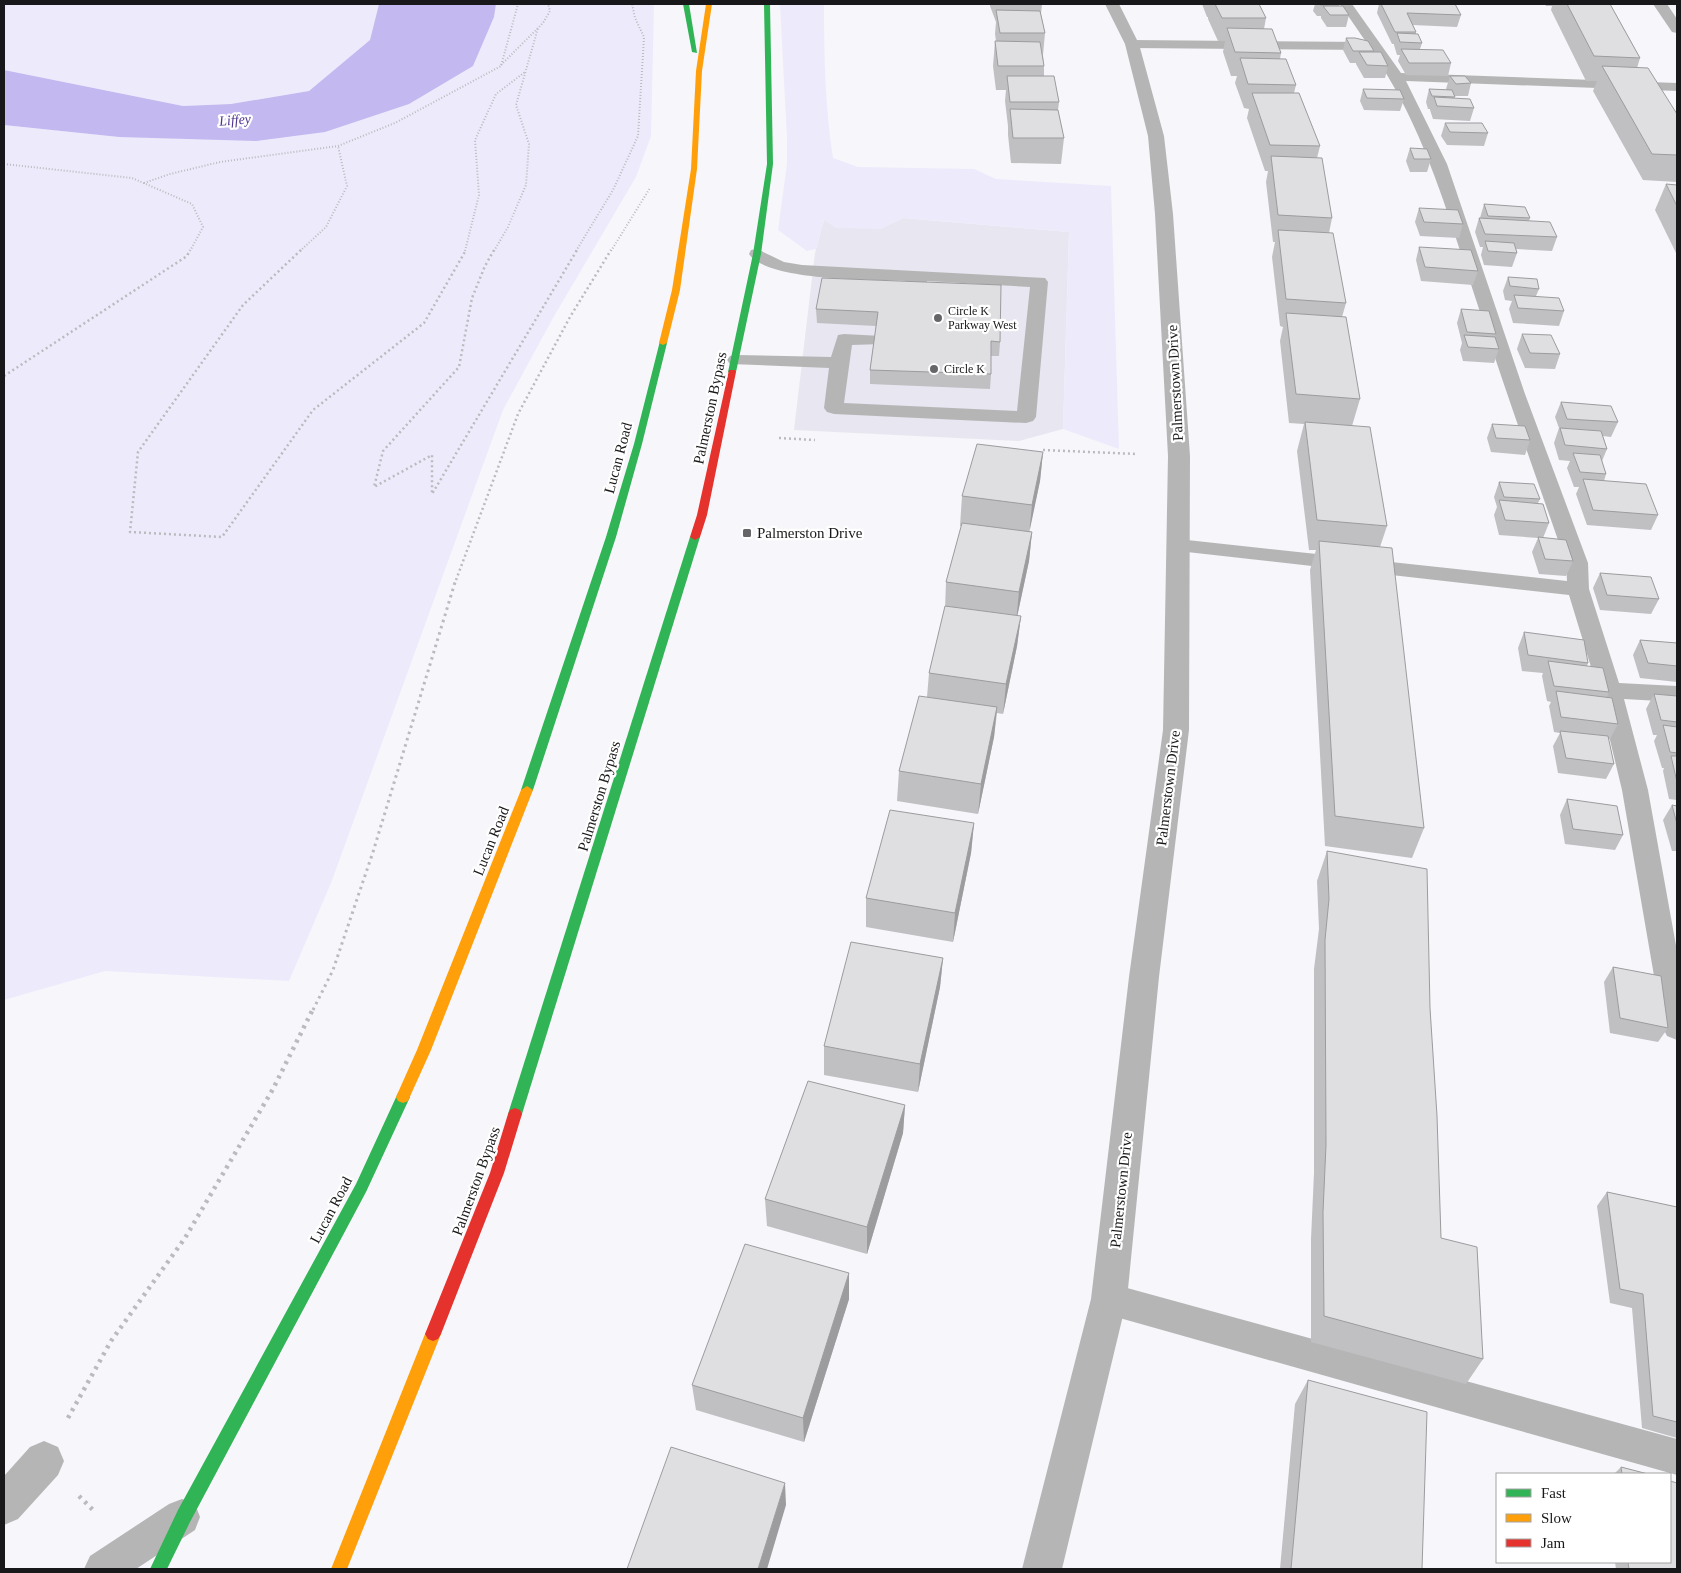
<svg xmlns="http://www.w3.org/2000/svg" width="1681" height="1573" font-family="'Times New Roman',serif">
<style>
.built{fill:#e8e6f0}
.green{fill:#edeafc}
.water{fill:#c3b8f0}
.lines{fill:none;stroke-linecap:round;stroke-linejoin:round}
.path-far3{stroke:#bbbabd;stroke-width:2;stroke-dasharray:1 2;stroke-linecap:butt}
.path-far2{stroke:#bbbabd;stroke-width:2.5;stroke-dasharray:2 3;stroke-linecap:butt}
.path-far1{stroke:#bbbabd;stroke-width:3;stroke-dasharray:2.5 4;stroke-linecap:butt}
.path{stroke:#bbbabd;stroke-width:4.5;stroke-dasharray:3 5;stroke-linecap:butt}
.lane{fill:#b6b5b6;fill-rule:evenodd}
.street{fill:#b6b5b6;fill-rule:evenodd}
.fast{fill:#30b455;fill-rule:evenodd}
.slow{fill:#ff9f0a;fill-rule:evenodd}
.jam{fill:#e5322d;fill-rule:evenodd}
.wall{fill:#c0bfc2}
.shaded-wall{fill:#9c9b9e}
.building{fill:#dfdee1;stroke:#9c9b9e}
.poi-dot{fill:#666668;stroke:#fff;stroke-width:2}
.labels{text-anchor:middle;dominant-baseline:central;stroke-width:4.5;stroke-linejoin:round;paint-order:stroke}
.far-poi-label{font-size:12px;fill:#18181a;stroke:#fff;text-anchor:start}
.far-water-label{font-size:14px;font-style:italic;fill:#50368f;stroke:#fff}
.street-label{font-size:15px;fill:#18181a;stroke:#fff}
.poi-label{font-size:15px;fill:#18181a;stroke:#fff;text-anchor:start}
</style>
<rect width="100%" height="100%" fill="#f7f6fa"/>
<polygon class="built" points="903,218 1069,232 1063,429 1019,441 794,430 815,253 824,220 880,229"/>
<g class="green">
<polygon points="4,4 379,4 370,40 309,91 231,104 183,106 4,70"/>
<polygon points="496,4 654,4 651,136 636,177 553,318 503,410 331,883 289,981 105,971 4,1000 4,125 119,137 473,66 494,17"/>
<path d="M 780,4 L 824,4 C 824,55 825,107 833,158 L 858,167 L 974,169 L 996,179 L 1111,186 L 1119,449 L 1063,429 L 1069,232 L 903,218 L 880,229 L 836,228 L 824,220 L 816,249 L 807,251 L 778,230 L 787,164 L 787,138 Z"/>
</g>
<polygon class="water" points="379,4 496,4 494,17 473,66 409,104 325,132 256,141 119,137 4,125 4,70 183,106 231,104 309,91 370,40"/>
<g class="lines">
<g class="path-far3">
<polyline points="501,65 543,23 550,11 548,4"/>
<polyline points="4,164 132,178 192,204 203,227 190,251"/>
<polyline points="144,183 170,174 220,162 338,146 395,123 501,66 518,4"/>
<polyline points="300,251 326,227 347,186 338,146"/>
<polyline points="465,251 479,195 475,140 496,94 525,72"/>
<polyline points="494,251 508,227 526,185 529,144 516,105 538,28"/>
<polyline points="576,251 613,190 638,136 644,37 635,18 632,4"/>
<polyline points="611,251 650,188"/>
</g>
<g class="path-far2">
<polyline points="301,250 243,305 138,452 130,532 222,537 313,410 424,323 466,250"/>
<polyline points="494,250 485,266 472,298 459,367 383,451 374,487 432,455 432,494 577,250"/>
<polyline points="4,376 187,256 190,250"/>
<polyline points="779,438 815,440"/>
<polyline points="1043,450 1137,454"/>
<polyline points="456,580 518,414 570,317 611,250"/>
</g>
<polyline class="path-far1" points="313,1010 333,970 373,852 456,579"/>
<g class="path">
<polyline points="68,1418 111,1341 185,1238 273,1089 313,1009"/>
<polyline points="79,1496 95,1512"/>
</g>
<g class="lane">
<path d="M 1340,4 L 1352,4 L 1401,73 L 1677,83 L 1677,91 L 1406,81 L 1447,164 L 1525,394 L 1588,563 L 1589,589 L 1619,683 L 1677,686 L 1677,702 L 1624,699 L 1648,790 L 1677,951 L 1677,1040 L 1667,1036 L 1663,1028 L 1622,790 L 1598,690 L 1569,595 L 1178,551 L 1170,550 L 1167,545 L 1170,540 L 1178,539 L 1567,581 L 1566,563 C 1537,479 1507,396 1480,312 C 1450,222 1426,129 1371,50 L 1132,48 L 1125,44 L 1132,40 L 1366,42 Z"/>
<path d="M 757,249 L 784,262 L 802,265 L 1045,278 L 1048,282 L 1036,417 L 1033,421 L 1026,423 L 834,414 L 827,412 L 824,408 L 829,368 L 730,364 L 727,360 L 730,356 L 736,355 L 831,357 L 838,335 L 844,334 L 882,336 L 885,340 L 882,344 L 852,345 L 844,403 L 1017,411 L 1030,287 L 927,281 L 926,293 L 923,297 L 917,298 L 911,297 L 908,293 L 910,281 C 876,279 768,282 749,254 L 751,250 Z"/>
<polygon points="1109,1283 1677,1439 1677,1475 1109,1315 1097,1310 1092,1299 1097,1288"/>
<polygon points="182,1499 195,1504 200,1517 195,1530 136,1569 84,1569 90,1556 169,1504"/>
</g>
<g class="street">
<polygon points="1105,4 1119,4 1139,44 1164,136 1173,214 1190,456 1189,730 1159,977 1127,1299 1062,1569 1022,1569 1091,1299 1129,977 1163,730 1168,456 1155,214 1148,136 1125,44"/>
<polygon points="1653,4 1667,4 1677,19 1677,33 1672,32"/>
<polygon points="44,1441 58,1447 64,1461 58,1475 18,1519 4,1525 4,1476 30,1447"/>
</g>
<g class="fast">
<polygon points="683,4 689,4 697,53 692,52"/>
<polygon points="764,4 770,4 773,164 761,254 736,372 732,374 728,372 753,254 767,164"/>
<polygon points="660,341 667,343 642,444 616,537 533,790 531,793 523,793 521,790 606,537 634,444"/>
<polygon points="695,534 700,537 522,1114 520,1118 515,1120 510,1118 508,1114 690,537"/>
<polygon points="403,1091 408,1093 410,1097 366,1192 190,1522 167,1569 150,1569 178,1510 356,1184 398,1093"/>
</g>
<g class="slow">
<polygon points="706,4 712,4 702,71 697,169 680,290 667,343 663,345 659,343 672,290 691,169 696,71"/>
<polygon points="527,786 533,790 431,1050 408,1101 403,1103 398,1101 396,1097 417,1050 521,790"/>
<polygon points="433,1327 438,1329 441,1334 347,1569 331,1569 425,1334 428,1329"/>
</g>
<g class="jam">
<polygon points="729,370 735,370 736,372 707,515 700,537 695,540 690,537 697,515"/>
<polygon points="515,1108 520,1110 522,1114 504,1173 441,1334 438,1339 433,1341 428,1339 425,1334 490,1173 508,1114 510,1110"/>
</g>
</g>
<g class="wall">
<polygon points="990,4 1042,4 1041,14 1045,33 1043,55 1044,66 1044,76 1059,102 1058,110 1064,138 1061,164 1011,163 1008,135 1008,126 1005,101 1006,90 996,90 993,66 995,41 996,41 995,34 996,22 990,6"/>
<polygon points="1202,4 1259,4 1266,18 1264,29 1281,53 1280,59 1296,85 1294,93 1320,146 1317,158 1332,218 1329,233 1346,303 1342,317 1360,399 1352,426 1387,526 1380,547 1424,828 1412,858 1325,846 1310,570 1316,550 1309,550 1297,451 1304,424 1289,423 1280,341 1283,327 1280,326 1272,257 1275,242 1273,242 1266,182 1268,171 1265,171 1247,118 1249,109 1244,108 1235,83 1237,76 1231,76 1223,52 1225,41 1218,41 1208,19 1208,17 1207,17"/>
<polygon points="1315,4 1339,4 1339,6 1349,15 1346,27 1327,27 1321,18 1321,16 1317,16 1313,11"/>
<polygon points="1379,4 1455,4 1461,15 1457,27 1413,25 1416,32 1416,34 1422,43 1420,49 1451,63 1448,76 1406,75 1398,61 1400,55 1397,55 1394,45 1394,44 1392,44 1377,13"/>
<polygon points="1545,4 1610,4 1640,58 1637,68 1677,114 1677,182 1643,180 1593,91 1597,81 1586,81 1551,10 1552,6 1546,6"/>
<polygon points="1346,38 1374,51 1374,52 1388,66 1385,78 1364,78 1356,64 1356,63 1350,63 1343,50"/>
<polygon points="1450,76 1471,83 1468,96 1455,96 1454,98 1474,108 1470,121 1433,119 1430,110 1430,109 1428,109 1426,102 1429,89 1447,90 1446,89"/>
<polygon points="1363,89 1404,99 1400,111 1364,110 1360,101"/>
<polygon points="1445,123 1488,133 1484,146 1447,145 1441,136"/>
<polygon points="1410,148 1431,159 1427,172 1410,172 1406,161"/>
<polygon points="1666,184 1677,185 1677,255 1655,210"/>
<polygon points="1484,204 1530,218 1529,221 1557,237 1552,251 1516,249 1517,253 1512,267 1484,265 1481,255 1483,247 1480,247 1475,232 1479,218 1480,218"/>
<polygon points="1419,208 1463,224 1459,238 1420,236 1415,222"/>
<polygon points="1419,247 1478,271 1473,285 1421,281 1416,260"/>
<polygon points="1508,277 1539,289 1536,296 1564,311 1559,326 1513,323 1509,309 1512,301 1505,300 1503,291"/>
<polygon points="822,278 1000,342 999,356 991,356 991,374 990,389 870,384 870,370 876,326 817,323 816,309"/>
<polygon points="1461,309 1496,334 1495,337 1499,349 1494,363 1463,361 1460,350 1462,343 1457,323"/>
<polygon points="1522,334 1560,354 1555,369 1525,368 1517,349"/>
<polygon points="1561,402 1618,422 1611,437 1603,436 1607,449 1602,461 1606,474 1604,481 1658,515 1651,530 1587,525 1576,494 1579,487 1574,487 1567,468 1570,461 1559,460 1554,443 1559,428 1555,417"/>
<polygon points="1492,424 1530,440 1525,455 1491,452 1487,438"/>
<polygon points="1043,452 1040,481 1029,531 1032,532 1029,561 1017,616 1021,616 1017,646 1003,714 997,713 994,737 978,814 897,801 899,771 927,697 929,673 945,609 946,582 962,526 960,526 962,496"/>
<polygon points="1499,482 1540,499 1538,503 1549,523 1543,538 1573,561 1566,576 1539,574 1532,552 1538,538 1499,535 1494,515 1497,507 1494,497"/>
<polygon points="1600,573 1659,599 1651,614 1600,610 1593,588"/>
<polygon points="1524,632 1588,663 1587,666 1609,692 1607,697 1618,724 1610,739 1608,739 1614,764 1606,779 1558,773 1553,746 1560,733 1554,732 1549,706 1551,702 1547,701 1542,676 1543,673 1522,671 1518,648"/>
<polygon points="1640,640 1677,643 1677,682 1640,678 1633,655"/>
<polygon points="1654,694 1677,696 1677,800 1669,799 1663,771 1664,768 1662,768 1654,741 1657,735 1653,735 1646,709"/>
<polygon points="1567,799 1623,835 1615,850 1565,844 1560,815"/>
<polygon points="1672,805 1677,806 1677,851 1672,851 1663,820"/>
<polygon points="974,823 971,853 953,942 866,927 866,898"/>
<polygon points="1327,851 1430,1008 1441,1238 1483,1359 1466,1384 1311,1342 1311,1239 1314,1173 1314,969 1319,929 1317,881"/>
<polygon points="943,958 940,987 918,1092 824,1075 824,1046"/>
<polygon points="1613,967 1668,1028 1658,1042 1610,1033 1604,982"/>
<polygon points="905,1105 903,1133 867,1254 767,1226 765,1199"/>
<polygon points="1607,1192 1677,1207 1677,1438 1642,1428 1632,1308 1610,1303 1597,1206"/>
<polygon points="849,1273 849,1299 804,1442 696,1410 692,1385"/>
<polygon points="1308,1380 1422,1569 1280,1569 1295,1404"/>
<polygon points="1621,1467 1648,1474 1614,1474"/>
<polygon points="1615,1562 1670,1562 1677,1569 1616,1569"/>
</g>
<g class="shaded-wall">
<polygon points="1043,452 1040,481 1029,534 1032,505"/>
<polygon points="1032,532 1029,561 1016,622 1019,592"/>
<polygon points="1021,616 1017,646 1003,714 1006,684"/>
<polygon points="997,707 994,737 978,814 981,784"/>
<polygon points="974,823 971,853 953,942 955,913"/>
<polygon points="943,958 940,987 918,1092 920,1064"/>
<polygon points="905,1105 903,1133 867,1254 867,1227"/>
<polygon points="849,1273 849,1299 804,1442 803,1418"/>
<polygon points="785,1483 786,1505 767,1569 758,1569"/>
</g>
<g class="building">
<polygon points="1215,4 1259,4 1266,18 1222,18"/>
<polygon points="1319,4 1340,4 1320,5"/>
<polygon points="1381,4 1455,4 1461,15 1407,13 1416,32 1395,32"/>
<polygon points="1567,4 1610,4 1640,58 1594,56"/>
<polygon points="1323,6 1343,6 1349,15 1330,15"/>
<polygon points="996,10 1040,11 1045,33 1000,33"/>
<polygon points="1227,28 1272,29 1281,53 1235,52"/>
<polygon points="1397,33 1418,34 1422,43 1400,42"/>
<polygon points="1346,38 1355,38 1368,41 1374,51 1353,51"/>
<polygon points="995,41 1040,42 1044,66 998,66"/>
<polygon points="1401,49 1443,50 1451,63 1409,63"/>
<polygon points="1359,52 1381,52 1388,66 1367,65"/>
<polygon points="1240,58 1286,59 1296,85 1248,84"/>
<polygon points="1602,66 1648,68 1677,114 1677,155 1652,154"/>
<polygon points="1007,76 1054,76 1059,102 1010,102"/>
<polygon points="1450,76 1465,76 1471,83 1456,84"/>
<polygon points="1363,89 1400,90 1404,99 1367,98"/>
<polygon points="1429,89 1452,90 1455,97 1432,96"/>
<polygon points="1252,93 1299,93 1320,146 1270,145"/>
<polygon points="1434,97 1470,99 1474,108 1437,106"/>
<polygon points="1010,109 1058,110 1064,138 1013,138"/>
<polygon points="1445,123 1482,123 1488,133 1450,132"/>
<polygon points="1410,148 1427,149 1431,159 1414,159"/>
<polygon points="1271,156 1322,158 1332,218 1278,215"/>
<polygon points="1666,184 1677,185 1677,206"/>
<polygon points="1484,204 1525,207 1530,218 1488,216"/>
<polygon points="1419,208 1458,210 1463,224 1424,222"/>
<polygon points="1479,218 1550,222 1557,237 1485,234"/>
<polygon points="1278,230 1333,233 1346,303 1286,299"/>
<polygon points="1485,241 1514,243 1517,253 1488,251"/>
<polygon points="1419,247 1471,250 1478,271 1425,267"/>
<polygon points="1508,277 1537,279 1539,289 1510,286"/>
<polygon points="822,278 1001,285 1000,342 991,341 991,374 870,370 878,312 816,309"/>
<polygon points="1514,295 1559,298 1564,311 1518,308"/>
<polygon points="1461,309 1489,311 1496,334 1467,332"/>
<polygon points="1286,313 1346,317 1360,399 1296,394"/>
<polygon points="1522,334 1551,335 1560,354 1530,353"/>
<polygon points="1464,335 1495,337 1499,349 1468,347"/>
<polygon points="1561,402 1611,406 1618,422 1567,419"/>
<polygon points="1305,422 1370,427 1387,526 1317,520"/>
<polygon points="1492,424 1525,426 1530,440 1496,438"/>
<polygon points="1560,428 1601,431 1607,449 1565,445"/>
<polygon points="977,444 1043,452 1032,505 962,496"/>
<polygon points="1573,453 1600,455 1606,474 1580,472"/>
<polygon points="1583,479 1646,484 1658,515 1593,510"/>
<polygon points="1499,482 1534,484 1540,499 1504,497"/>
<polygon points="1499,500 1543,504 1549,523 1505,520"/>
<polygon points="962,523 1032,532 1019,592 946,582"/>
<polygon points="1538,537 1566,540 1573,561 1545,559"/>
<polygon points="1319,541 1392,548 1424,828 1335,816"/>
<polygon points="1600,573 1651,577 1659,599 1607,595"/>
<polygon points="945,606 1021,616 1006,684 929,673"/>
<polygon points="1524,632 1584,640 1588,663 1528,655"/>
<polygon points="1640,640 1677,643 1677,666 1648,663"/>
<polygon points="1548,661 1603,668 1609,692 1554,686"/>
<polygon points="1556,691 1612,698 1618,724 1561,717"/>
<polygon points="1654,694 1677,696 1677,722 1661,720"/>
<polygon points="919,696 997,707 981,784 899,771"/>
<polygon points="1663,725 1677,727 1677,753 1670,752"/>
<polygon points="1560,731 1608,736 1614,764 1566,758"/>
<polygon points="1671,756 1677,756 1677,782"/>
<polygon points="1567,799 1617,806 1623,835 1573,829"/>
<polygon points="1672,805 1677,806 1677,824"/>
<polygon points="890,810 974,823 955,913 866,898"/>
<polygon points="1327,851 1427,869 1430,1008 1437,1116 1441,1238 1477,1247 1483,1359 1324,1316 1323,1212 1326,1145 1325,940 1329,899"/>
<polygon points="851,942 943,958 920,1064 824,1046"/>
<polygon points="1613,967 1661,976 1668,1028 1620,1018"/>
<polygon points="808,1081 905,1105 867,1227 765,1199"/>
<polygon points="1607,1192 1677,1207 1677,1422 1653,1416 1643,1294 1620,1289"/>
<polygon points="745,1244 849,1273 803,1418 692,1385"/>
<polygon points="1308,1380 1427,1412 1422,1569 1291,1569"/>
<polygon points="671,1447 785,1483 758,1569 627,1569"/>
<polygon points="1621,1467 1648,1474 1622,1474"/>
<polygon points="1670,1481 1677,1483 1677,1569 1629,1569 1628,1562 1670,1562"/>
</g>
<g class="poi-dot">
<circle cx="938" cy="318" r="5"/>
<circle cx="934" cy="369" r="5"/>
<rect x="742" y="528" width="10" height="10" rx="2.5"/>
</g>
<g class="labels">
<g class="far-poi-label">
<text x="948" y="311">Circle K<tspan x="948" dy="14">Parkway West</tspan></text>
<text x="944" y="369">Circle K</text>
</g>
<g class="far-water-label">
<text transform="translate(235 120) rotate(-5)">Liffey</text>
</g>
<g class="street-label">
<text transform="translate(1175 383) rotate(-93)">Palmerstown Drive</text>
<text transform="translate(710 408) rotate(-78)">Palmerston Bypass</text>
<text transform="translate(618 458) rotate(-75)">Lucan Road</text>
<text transform="translate(1168 788) rotate(-83)">Palmerstown Drive</text>
<text transform="translate(599 796) rotate(-73)">Palmerston Bypass</text>
<text transform="translate(491 841) rotate(-68)">Lucan Road</text>
<text transform="translate(476 1181) rotate(-70)">Palmerston Bypass</text>
<text transform="translate(1121 1190) rotate(-84)">Palmerstown Drive</text>
<text transform="translate(331 1210) rotate(-62)">Lucan Road</text>
</g>
<g class="poi-label">
<text x="757" y="533">Palmerston Drive</text>
</g>
</g>
<rect width="1681" height="1573" fill="none" stroke="#18181a" stroke-width="10"/>
<rect x="1496" y="1473" width="175" height="90" fill="#ffffff" stroke="#a3a3a3"/>
<rect x="1506" y="1489" width="25" height="8" fill="#30b455" stroke="#a3a3a3"/>
<text x="1541" y="1498" font-size="15" fill="#18181a">Fast</text>
<rect x="1506" y="1514" width="25" height="8" fill="#ff9f0a" stroke="#a3a3a3"/>
<text x="1541" y="1523" font-size="15" fill="#18181a">Slow</text>
<rect x="1506" y="1539" width="25" height="8" fill="#e5322d" stroke="#a3a3a3"/>
<text x="1541" y="1548" font-size="15" fill="#18181a">Jam</text>
</svg>
